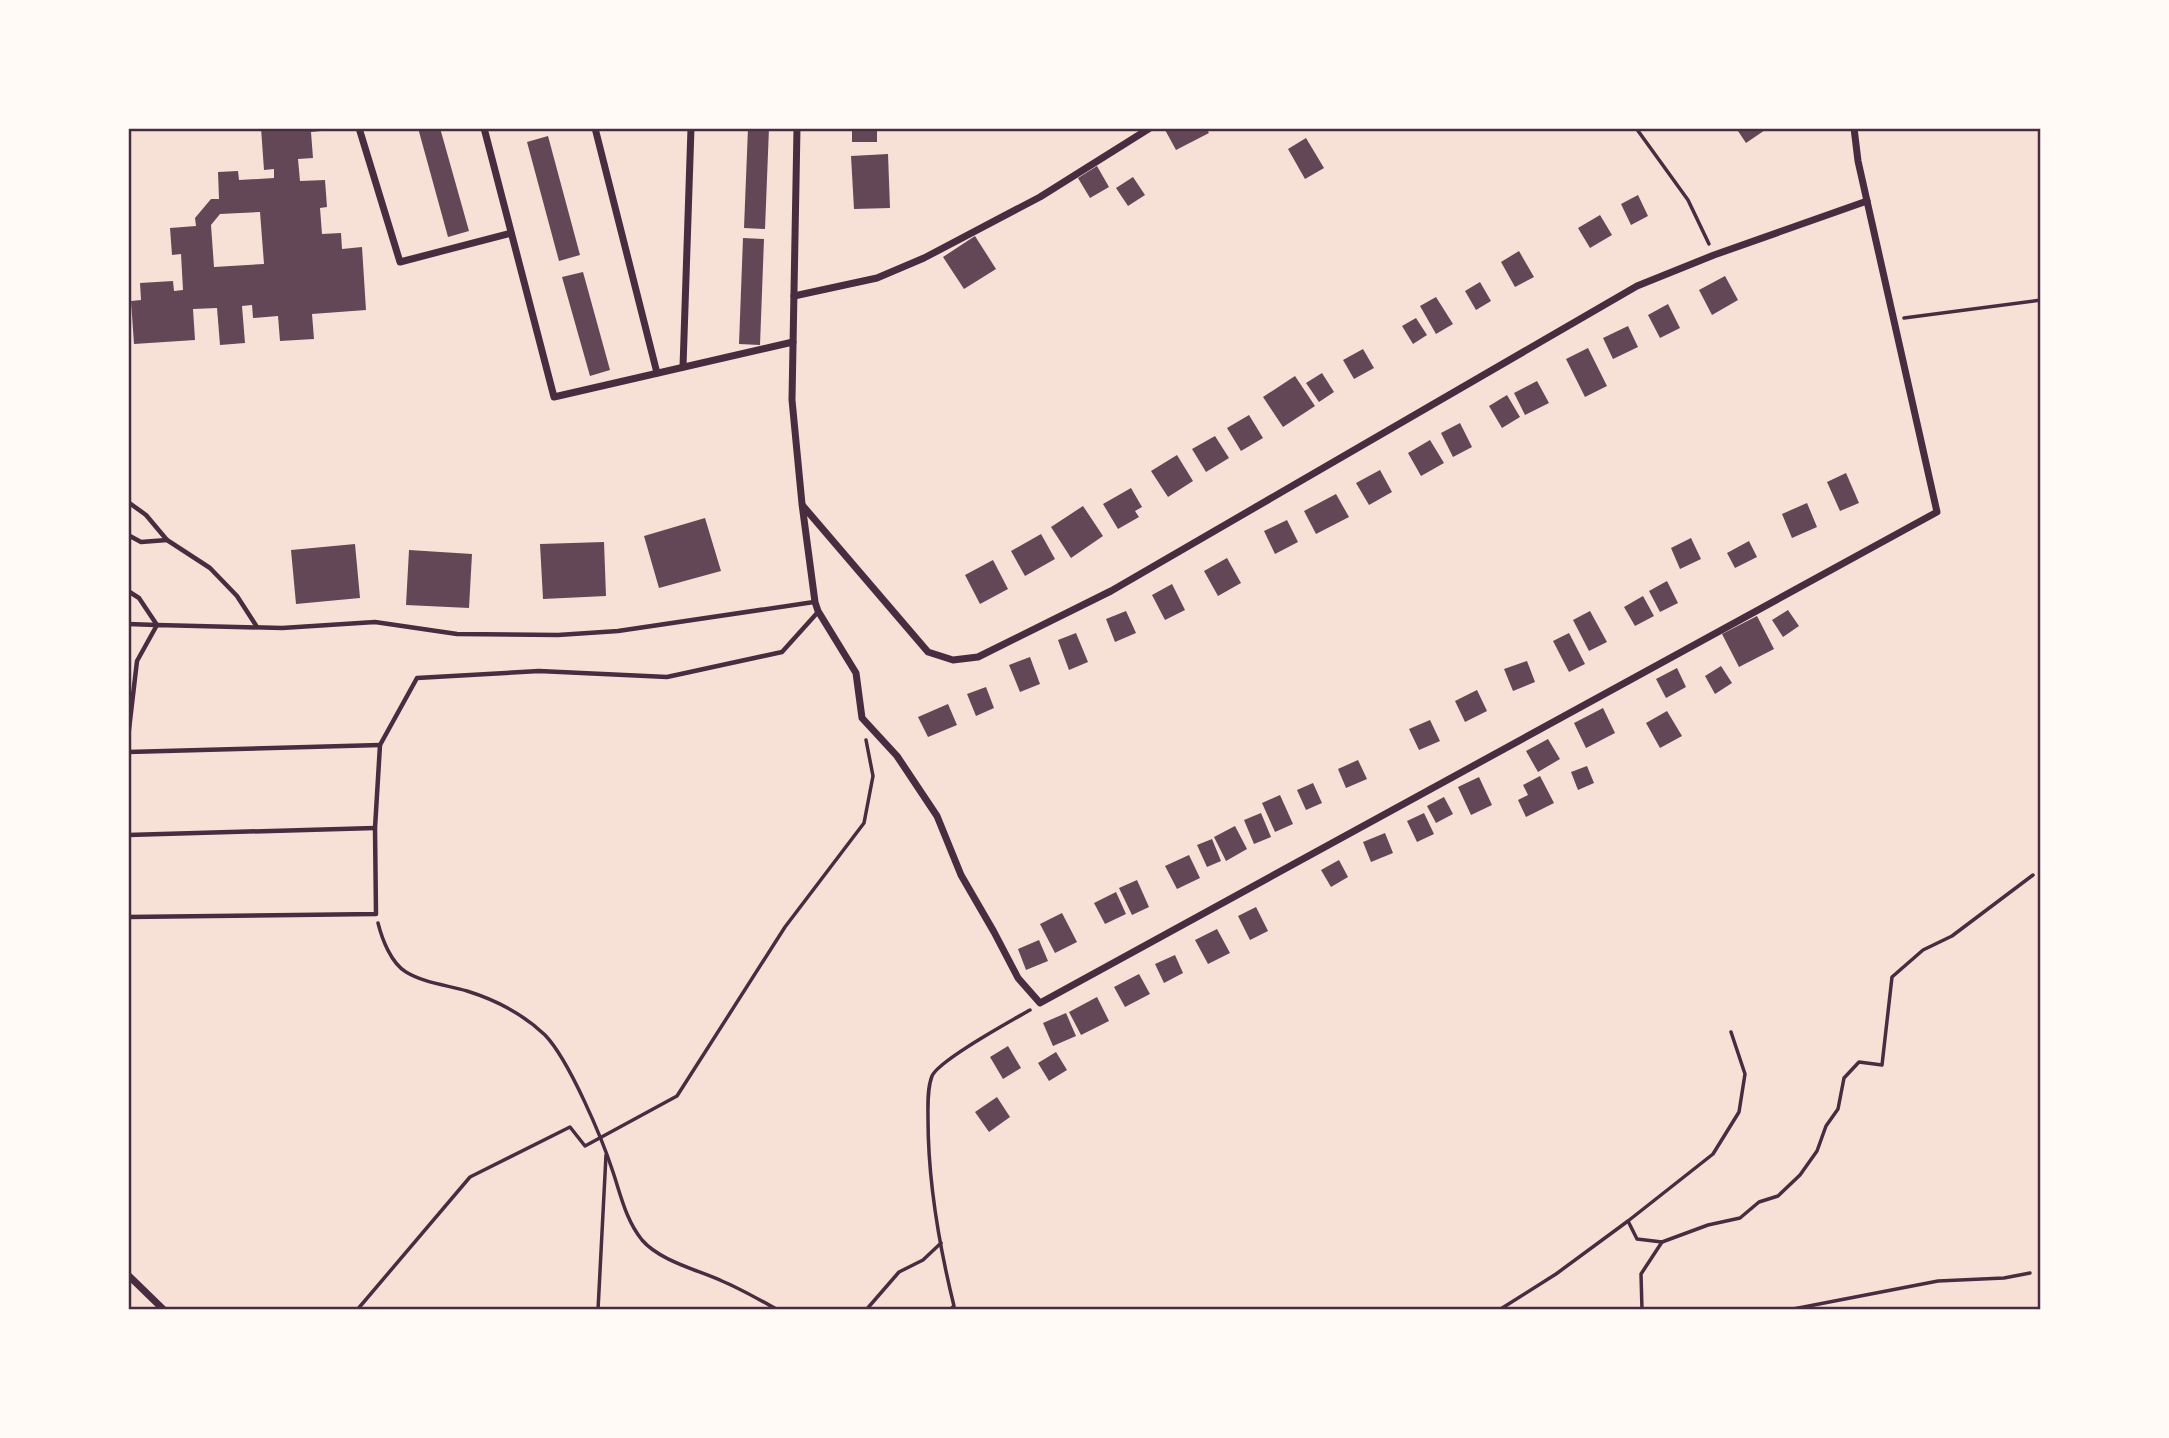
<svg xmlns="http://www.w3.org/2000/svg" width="2169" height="1438" font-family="Ubuntu,sans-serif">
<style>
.building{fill:#644757;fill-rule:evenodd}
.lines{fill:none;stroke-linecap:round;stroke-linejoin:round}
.path{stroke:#4a2c40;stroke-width:3.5}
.service{stroke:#4a2c40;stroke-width:4.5}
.minor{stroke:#4a2c40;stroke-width:7}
.neatline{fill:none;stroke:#4a2c40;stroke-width:2.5}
</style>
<rect width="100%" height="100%" fill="#f7e1d7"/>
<g class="building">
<path d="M 261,128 L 321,128 L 321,131 L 311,132 L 313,158 L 298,159 L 300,181 L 325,180 L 327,207 L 320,208 L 322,234 L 341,233 L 342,249 L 362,247 L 366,310 L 312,314 L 314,339 L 280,341 L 278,316 L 253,318 L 252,305 L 242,306 L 245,343 L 220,345 L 217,308 L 193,309 L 195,340 L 134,344 L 131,301 L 141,300 L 140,283 L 173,281 L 174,291 L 183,290 L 181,254 L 172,255 L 170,228 L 196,226 L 195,218 L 211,199 L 219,199 L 218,172 L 238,171 L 239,180 L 274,178 L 274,169 L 264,170 ZM 260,212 L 264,264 L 214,267 L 211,225 L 220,214 Z"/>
<polygon points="418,128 440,128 469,231 448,237"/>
<polygon points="748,128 769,128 765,229 744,228"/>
<rect x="852" y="128" width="25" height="14"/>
<polygon points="1164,128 1206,128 1209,133 1176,150"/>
<polygon points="1736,128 1768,128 1746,143"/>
<polygon points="548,136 580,255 559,261 527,142"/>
<polygon points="1306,138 1324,168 1305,179 1288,149"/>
<polygon points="888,154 890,208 854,209 851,156"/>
<polygon points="1097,166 1109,187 1090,198 1078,178"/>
<polygon points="1133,177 1145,195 1128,206 1116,188"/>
<polygon points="1638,195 1648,216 1631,225 1621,204"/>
<polygon points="1600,215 1612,235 1590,248 1578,228"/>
<polygon points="975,236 996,269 964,289 943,257"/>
<polygon points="743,238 764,239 760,345 739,344"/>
<polygon points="1519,251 1534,277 1515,287 1501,262"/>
<polygon points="583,272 610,370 590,376 562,277"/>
<polygon points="1725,276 1738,300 1712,315 1699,290"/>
<polygon points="1480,282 1491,301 1476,310 1465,291"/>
<polygon points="1436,297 1453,324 1436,334 1420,306"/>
<polygon points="1668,304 1680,328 1660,338 1648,315"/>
<polygon points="1416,318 1427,335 1413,344 1402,326"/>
<polygon points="1628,326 1638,347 1613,359 1603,338"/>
<polygon points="1588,348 1607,386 1585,397 1566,359"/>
<polygon points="1363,349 1374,368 1354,379 1343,360"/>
<polygon points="1322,373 1334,392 1319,402 1306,383"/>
<polygon points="1295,376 1315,406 1283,427 1263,397"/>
<polygon points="1537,381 1549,403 1525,415 1514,393"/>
<polygon points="1507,395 1520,417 1502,428 1489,406"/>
<polygon points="1249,415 1263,438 1241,451 1227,428"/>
<polygon points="1460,423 1472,447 1453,457 1441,433"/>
<polygon points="1215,436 1229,458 1206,472 1192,449"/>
<polygon points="1430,440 1444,463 1421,476 1408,453"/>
<polygon points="1177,455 1193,481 1168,497 1151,471"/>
<polygon points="1380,470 1392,492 1369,505 1356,483"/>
<polygon points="1846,473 1859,503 1840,511 1827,482"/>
<polygon points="1131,488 1142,507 1135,511 1139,517 1118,529 1103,504"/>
<polygon points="1336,494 1349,517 1316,534 1304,511"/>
<polygon points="1807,503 1817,527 1792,538 1782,514"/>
<polygon points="1083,506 1103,536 1071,558 1051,527"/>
<polygon points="705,518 721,571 659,588 644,536"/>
<polygon points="1287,520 1298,542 1275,554 1264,531"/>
<polygon points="1041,534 1055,559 1025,576 1011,551"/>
<polygon points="1691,538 1701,559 1680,569 1671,548"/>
<polygon points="1749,541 1757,557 1735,568 1727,553"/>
<polygon points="604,542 606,596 543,599 540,544"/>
<polygon points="355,544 360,598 296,604 291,550"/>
<polygon points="409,550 472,554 469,608 406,605"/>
<polygon points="1227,558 1241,583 1218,596 1204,571"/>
<polygon points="993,560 1008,589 980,604 965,575"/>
<polygon points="1667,581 1678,603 1660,612 1649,591"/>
<polygon points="1172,584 1185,610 1165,620 1152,595"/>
<polygon points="1643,596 1654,616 1635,626 1624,607"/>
<polygon points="1788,610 1799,626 1783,637 1772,620"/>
<polygon points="1126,611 1136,633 1115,642 1106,619"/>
<polygon points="1590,611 1607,642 1589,651 1573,620"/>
<polygon points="1757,616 1774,649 1739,667 1722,634"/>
<polygon points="1076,633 1088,662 1069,670 1058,640"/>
<polygon points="1569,633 1585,664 1569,672 1553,641"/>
<polygon points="1030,657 1040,684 1020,692 1009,665"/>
<polygon points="1527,661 1535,682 1513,691 1504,669"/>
<polygon points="1721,666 1732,683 1715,694 1705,676"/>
<polygon points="1677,668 1686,687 1666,698 1656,679"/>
<polygon points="986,687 994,708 976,716 967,694"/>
<polygon points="1477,690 1487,711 1465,722 1455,701"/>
<polygon points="948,704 957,725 928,737 918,717"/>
<polygon points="1603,708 1615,733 1586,748 1574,723"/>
<polygon points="1667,711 1682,736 1660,748 1646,723"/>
<polygon points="1430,720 1440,741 1419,750 1409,729"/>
<polygon points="1548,739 1560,759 1538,772 1526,751"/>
<polygon points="1358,760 1367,779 1346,788 1338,769"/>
<polygon points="1587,766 1594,783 1578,790 1571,772"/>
<polygon points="1540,776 1554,803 1526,817 1518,800 1528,795 1523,785"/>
<polygon points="1479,777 1492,805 1471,815 1458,787"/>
<polygon points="1313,783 1322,803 1306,810 1297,790"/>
<polygon points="1280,795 1293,824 1275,832 1262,803"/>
<polygon points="1444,797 1453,814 1436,823 1427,806"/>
<polygon points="1261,813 1271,837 1254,844 1244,820"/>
<polygon points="1424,813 1434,834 1417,842 1407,821"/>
<polygon points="1235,826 1247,849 1226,861 1214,837"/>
<polygon points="1385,833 1393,853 1371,862 1363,842"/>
<polygon points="1212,839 1221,861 1207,867 1197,845"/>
<polygon points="1189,855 1200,878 1177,889 1165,866"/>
<polygon points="1339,860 1348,877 1331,887 1321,870"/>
<polygon points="1137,880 1149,907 1132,915 1119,888"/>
<polygon points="1116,892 1126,914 1105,924 1094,903"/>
<polygon points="1256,907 1268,931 1250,940 1238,916"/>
<polygon points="1062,913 1077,942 1055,953 1040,924"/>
<polygon points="1217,929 1230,953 1208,964 1195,940"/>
<polygon points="1039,940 1048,961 1026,970 1018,949"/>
<polygon points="1175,955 1183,973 1164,983 1155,964"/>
<polygon points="1139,974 1150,994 1125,1007 1114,987"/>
<polygon points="1097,997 1109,1021 1081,1035 1069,1012"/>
<polygon points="1066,1013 1076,1036 1053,1046 1043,1023"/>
<polygon points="1008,1046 1021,1068 1003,1079 990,1057"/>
<polygon points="1056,1052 1067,1070 1049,1081 1038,1063"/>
<polygon points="997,1097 1010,1117 989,1132 975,1112"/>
</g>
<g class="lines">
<g class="path">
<polyline points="1636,128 1688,200 1709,244"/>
<polyline points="1904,318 2041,300"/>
<path d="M 378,923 C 382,939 391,963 406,972 C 424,983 447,985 467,991 C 496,1000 523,1014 545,1035 C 569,1060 602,1138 613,1172 C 621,1196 626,1220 642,1240 C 660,1261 698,1270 722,1281 C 741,1289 760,1300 778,1310"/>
<polyline points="1628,1221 1637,1239 1662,1242"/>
<polyline points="357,1310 470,1177 570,1127 585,1146 677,1096 785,927 864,823 873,776 866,740"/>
<polyline points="598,1310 606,1155"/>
<polyline points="866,1310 899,1272 923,1260 941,1243"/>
<path d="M 949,1310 L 954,1306 C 939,1245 928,1181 928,1119 C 928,1105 927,1089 932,1076 C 939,1060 1011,1021 1030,1010"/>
<polyline points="1499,1310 1556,1274 1628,1221 1713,1154 1739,1112 1745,1074 1731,1032"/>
<polyline points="1642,1310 1641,1274 1662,1242 1708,1225 1740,1218 1759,1202 1778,1196 1800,1175 1817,1151 1826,1126 1838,1109 1844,1078 1859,1062 1882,1065 1892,977 1923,950 1952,936 2033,875"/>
<polyline points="1788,1310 1938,1281 2004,1278 2030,1273"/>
</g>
<g class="service">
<polyline points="128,502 146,515 167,540 210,568 237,596 257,627"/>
<polyline points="128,535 141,542 167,540"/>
<polyline points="128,591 139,598 157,625"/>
<polyline points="128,624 156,625"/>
<polyline points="128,738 137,661 157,625 282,628 375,622 457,634 558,635 618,631 814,602"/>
<polyline points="128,752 380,745"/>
<polyline points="128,835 375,828"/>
<polyline points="128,917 376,914 375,828 380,745 417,678 539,671 667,677 782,652 818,612"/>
</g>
<g class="minor">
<polyline points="359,128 400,262 511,233"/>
<polyline points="484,128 554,397 793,342"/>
<polyline points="595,128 657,373"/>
<polyline points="797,128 792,400 802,504 815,602 818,611 856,673 862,718 897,756 937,816 961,875 994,932 1018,978 1040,1003 1937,512 1858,161 1854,128"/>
<polyline points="794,296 877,278 924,258 1040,197 1150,128"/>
<polyline points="683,367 691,128"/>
<polyline points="803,506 928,652 953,660 978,657 1111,591 1637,286 1714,255 1867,201"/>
<polyline points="128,1275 164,1310"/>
</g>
</g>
<rect width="2169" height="1438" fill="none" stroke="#fffaf5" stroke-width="259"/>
<rect x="130" y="130" width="1909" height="1178" class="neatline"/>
</svg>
